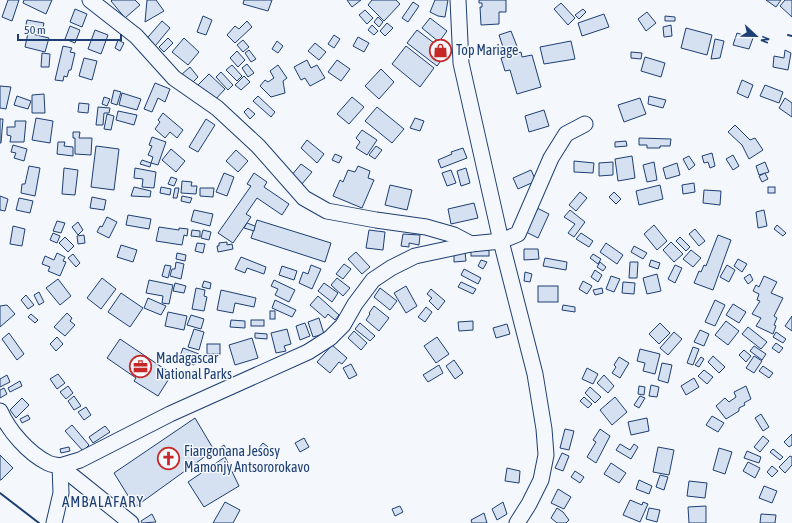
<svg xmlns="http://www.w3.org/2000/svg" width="792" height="523" font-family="'Asap Condensed',sans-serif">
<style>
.building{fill:#d5e0f0;stroke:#1d3f73}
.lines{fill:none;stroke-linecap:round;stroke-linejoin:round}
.minor-casing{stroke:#1d3f73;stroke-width:17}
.minor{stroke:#f4f7fb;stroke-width:15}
.wall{stroke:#1d3f73;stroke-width:2}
.labels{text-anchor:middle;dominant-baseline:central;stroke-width:3;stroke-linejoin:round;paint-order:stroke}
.poi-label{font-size:14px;fill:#1d3f73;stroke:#f4f7fb;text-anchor:start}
.neighbourhood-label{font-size:15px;letter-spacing:1px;fill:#1d3f73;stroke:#f4f7fb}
</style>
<rect width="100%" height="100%" fill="#f4f7fb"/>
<g class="building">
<polygon points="8,0 19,0 12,21 2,17"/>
<polygon points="24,0 52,0 46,14 23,3"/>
<polygon points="112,0 135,0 140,5 125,18 111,1"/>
<polygon points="147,0 156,0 164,11 145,22"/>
<polygon points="244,0 272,0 268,11 243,4"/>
<polygon points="347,0 361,0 352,7"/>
<polygon points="372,0 396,0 400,4 384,21 368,5"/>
<polygon points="435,0 448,0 445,17 438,16 430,12"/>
<polygon points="479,0 506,0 506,12 499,12 499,24 481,25 480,7 482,7 482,3 479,3"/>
<polygon points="766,0 781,0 776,7"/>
<polygon points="785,0 792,0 792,17 780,6"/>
<polygon points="413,2 419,6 408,22 402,18"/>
<polygon points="561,3 575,18 568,25 554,9"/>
<polygon points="75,9 87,14 82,27 70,22"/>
<polygon points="583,9 586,12 579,19 575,15"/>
<polygon points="365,10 373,18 367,24 359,15"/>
<polygon points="647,12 656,23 646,31 638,19"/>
<polygon points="604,14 609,27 582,36 578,23"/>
<polygon points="203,16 212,20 206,35 197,32"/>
<polygon points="665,16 675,17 675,21 665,21"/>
<polygon points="378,17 383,22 379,27 374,22"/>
<polygon points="430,18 447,31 439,42 422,28"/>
<polygon points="27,20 44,23 42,33 25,29"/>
<polygon points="162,21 170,28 151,51 142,44"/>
<polygon points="247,21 252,27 235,43 227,35 235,26 239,29"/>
<polygon points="387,23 393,28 385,36 380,31"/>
<polygon points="372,25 378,31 374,35 368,30"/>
<polygon points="671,25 672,36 664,37 663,27"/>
<polygon points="70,26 80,30 75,43 65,39"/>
<polygon points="686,28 712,35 707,55 681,48"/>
<polygon points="95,30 108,35 101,54 88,49"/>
<polygon points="417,30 447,53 437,66 407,43"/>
<polygon points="511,31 518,49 505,53 499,35"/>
<polygon points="28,33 49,38 45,52 25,47"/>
<polygon points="737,33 753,38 749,49 733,45"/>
<polygon points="334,35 340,39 334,48 328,44"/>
<polygon points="358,37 369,43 364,52 353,46"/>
<polygon points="168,38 173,43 164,52 159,47"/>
<polygon points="184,38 199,52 188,65 172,52"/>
<polygon points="715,39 724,41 720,58 711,59"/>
<polygon points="118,40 124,43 120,51 115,48"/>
<polygon points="243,40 249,47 243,52 237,45"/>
<polygon points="277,41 283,46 278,53 272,49"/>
<polygon points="571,41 575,59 544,64 540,47"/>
<polygon points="315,43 326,52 319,60 308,51"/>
<polygon points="63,46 72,48 70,52 75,53 71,70 69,70 67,77 64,76 63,81 55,80"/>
<polygon points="406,46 434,68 420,87 392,64"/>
<polygon points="249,50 256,59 251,62 245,53"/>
<polygon points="785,50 791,53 788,70 773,67 774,56 784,58"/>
<polygon points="237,51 245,60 238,67 230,58"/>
<polygon points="521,52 522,57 532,55 541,87 517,94 510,70 505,71 501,58"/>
<polygon points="631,52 642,53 641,59 631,58"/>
<polygon points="42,53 50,54 49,67 41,67"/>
<polygon points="645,57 665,63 661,77 641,71"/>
<polygon points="84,58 97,61 92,80 79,76"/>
<polygon points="307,60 311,68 317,65 325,78 310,86 305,78 301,80 294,67"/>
<polygon points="337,60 350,69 341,81 328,72"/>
<polygon points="247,64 254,73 248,77 242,68"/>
<polygon points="232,65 242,76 237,81 226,70"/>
<polygon points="278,65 287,78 283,81 285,93 271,97 260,86 265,80 268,82 274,78 270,71"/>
<polygon points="190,67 198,77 190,85 181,75"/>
<polygon points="381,69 394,82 379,99 365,86"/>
<polygon points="221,72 233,85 228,90 216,77"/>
<polygon points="209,74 225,89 214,101 197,86"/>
<polygon points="244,76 250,82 241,90 235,85"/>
<polygon points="742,80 753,85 748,98 737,93"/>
<polygon points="155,83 170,89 165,102 158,98 152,112 144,109"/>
<polygon points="765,85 783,92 779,103 760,96"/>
<polygon points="0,86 11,87 6,109 0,108"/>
<polygon points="114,90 121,92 117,105 111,103"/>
<polygon points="122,93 141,99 137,110 119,105"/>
<polygon points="44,94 45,113 32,113 32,95"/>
<polygon points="17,96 31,101 28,109 14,105"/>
<polygon points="258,96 275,112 271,117 253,101"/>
<polygon points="649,96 666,100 663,108 648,104"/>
<polygon points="104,97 110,99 107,106 102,104"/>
<polygon points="352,97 364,107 349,124 337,114"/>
<polygon points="640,98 646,114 624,122 618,105"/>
<polygon points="785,98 792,103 792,117 779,108"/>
<polygon points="79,103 89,104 88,113 78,112"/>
<polygon points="98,107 110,108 109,113 104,113 103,125 96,125"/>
<polygon points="377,107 404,129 392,143 365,121"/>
<polygon points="248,108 255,114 250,119 244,112"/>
<polygon points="544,110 549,126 529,132 525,116"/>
<polygon points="118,111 137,115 134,125 116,120"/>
<polygon points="163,113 183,130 177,138 170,132 165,138 155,129 160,122 158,120"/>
<polygon points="107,114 114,116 111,130 104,129"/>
<polygon points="36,118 53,121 50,143 32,140"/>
<polygon points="415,118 424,121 420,131 410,128"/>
<polygon points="0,119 3,119 1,143 0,143"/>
<polygon points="206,119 215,125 198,152 189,147"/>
<polygon points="15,121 26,121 24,142 10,142 11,136 7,135 7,127 15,127"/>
<polygon points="735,125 750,140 755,138 763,150 749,159 742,145 728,132"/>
<polygon points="362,130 377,140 367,155 356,148 360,142 356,138"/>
<polygon points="73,132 80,132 79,138 92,138 91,155 75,154 75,138 73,138"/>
<polygon points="152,137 166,142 158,165 151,163 153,157 148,155 152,146 149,145"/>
<polygon points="639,138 671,139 670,146 660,146 660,148 647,148 647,145 639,145"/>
<polygon points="307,140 324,154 317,163 301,148"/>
<polygon points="626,141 627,146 615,147 615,142"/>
<polygon points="58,142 65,142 64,146 73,147 73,156 57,154"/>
<polygon points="13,145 27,149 24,161 14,158 16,153 11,152"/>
<polygon points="96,146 119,149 114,190 91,187"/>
<polygon points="376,146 382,150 375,159 369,155"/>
<polygon points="463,148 467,158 441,168 438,160 452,154 451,152"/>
<polygon points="171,149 185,161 176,172 162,160"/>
<polygon points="236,150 248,161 238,172 226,161"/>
<polygon points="712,153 715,166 710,168 708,162 704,163 702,156"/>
<polygon points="335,154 342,157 339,163 332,160"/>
<polygon points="733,155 739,166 733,170 726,159"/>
<polygon points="632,156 635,178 618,181 615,159"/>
<polygon points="689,156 695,165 689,170 683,159"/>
<polygon points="142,160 151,163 150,167 140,164"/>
<polygon points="574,161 594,163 593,173 574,172"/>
<polygon points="613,162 613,175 599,176 599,163"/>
<polygon points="654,162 657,180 647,182 643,165"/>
<polygon points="765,162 769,172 759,175 756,166"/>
<polygon points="677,163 680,175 666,179 663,168"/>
<polygon points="301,164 312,172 302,184 291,176"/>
<polygon points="29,166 40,168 35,196 21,193 22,184 25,184"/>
<polygon points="358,166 370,171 368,178 374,180 362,208 333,196 340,180 343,182 348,170 355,172"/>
<polygon points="64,168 78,170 75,195 62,194"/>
<polygon points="135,168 156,172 154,188 142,187 143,179 134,178"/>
<polygon points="466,168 470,183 461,186 457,171"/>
<polygon points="451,170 456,183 447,186 442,173"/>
<polygon points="531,170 536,181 518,189 513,178"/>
<polygon points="224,173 234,177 227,196 216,192"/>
<polygon points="254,173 267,182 264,187 289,204 282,215 257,198 246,214 251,217 233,243 218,233 251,186 247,184"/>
<polygon points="765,173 768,179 762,182 759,176"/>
<polygon points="171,177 177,179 174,186 168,184"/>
<polygon points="182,181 192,182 191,186 197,186 196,194 181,193"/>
<polygon points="694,183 695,192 683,194 682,185"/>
<polygon points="390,185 412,190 407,210 385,205"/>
<polygon points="660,185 663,199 639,205 636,191"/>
<polygon points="134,187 151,191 150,197 131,196"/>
<polygon points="161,187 171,189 170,195 160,193"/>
<rect x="768" y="187" width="7" height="6"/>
<polygon points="175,188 179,188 177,198 173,198"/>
<polygon points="200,188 214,188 213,197 200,196"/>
<polygon points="704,190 721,191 720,205 703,203"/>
<polygon points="580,192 587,198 576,211 569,205"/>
<polygon points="614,192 621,199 616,204 609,197"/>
<polygon points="0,196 8,199 5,211 0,210"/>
<polygon points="182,196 192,198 190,203 181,201"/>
<polygon points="92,197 106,200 104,210 90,208"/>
<polygon points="19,198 33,201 30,213 16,210"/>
<polygon points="474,203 478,218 451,224 448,209"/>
<polygon points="537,208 549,214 538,238 526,232"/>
<polygon points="194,210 213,214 210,226 191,221"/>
<polygon points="570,210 585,222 574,237 568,233 575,224 564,217"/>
<polygon points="764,210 767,226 758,228 756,212"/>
<polygon points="128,215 151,219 149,229 126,225"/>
<polygon points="107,217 117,222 109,238 97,232 100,226 102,227"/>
<polygon points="257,220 331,243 325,262 251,238"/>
<polygon points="57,221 65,223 61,233 53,231"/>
<polygon points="78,222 83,230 78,235 72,227"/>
<polygon points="247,223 255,226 254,231 244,228"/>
<polygon points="654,225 667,241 657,250 644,234"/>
<polygon points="777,225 786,233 783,236 774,229"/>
<polygon points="13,226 25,229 22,246 10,244"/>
<polygon points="159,227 179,230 179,228 188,229 187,236 184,235 182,245 156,241"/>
<polygon points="695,229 705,241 699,246 689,234"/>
<polygon points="192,230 200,231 200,237 191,236"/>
<polygon points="203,230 211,232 209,240 201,238"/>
<polygon points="369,230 385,232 383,250 366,248"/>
<polygon points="53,233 60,236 57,243 50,240"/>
<polygon points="581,233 593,241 589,247 576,239"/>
<polygon points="403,234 420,235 419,245 409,243 409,247 401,246"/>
<polygon points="84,235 85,243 78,244 77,236"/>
<polygon points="718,235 731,240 713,290 694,283 699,271 701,272 704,265 706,266"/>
<polygon points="65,237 74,246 68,252 59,243"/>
<polygon points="680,237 690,247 686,251 676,241"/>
<polygon points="227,242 227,245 232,244 233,249 218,252 217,246 219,246 219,243"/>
<polygon points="671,242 683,254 674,262 663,250"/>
<polygon points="197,243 205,244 203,253 195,251"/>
<polygon points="606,243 623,255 617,264 600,252"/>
<polygon points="121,245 137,250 133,262 117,257"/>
<polygon points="634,246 647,253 643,259 631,252"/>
<rect x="471" y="249" width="18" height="7"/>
<polygon points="524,249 538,249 539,259 524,260"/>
<polygon points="691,250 701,258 693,267 683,259"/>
<polygon points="356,252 370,267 362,274 348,259"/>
<polygon points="454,252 465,252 466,261 454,262"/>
<polygon points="57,253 65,257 63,261 66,262 60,276 48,271 50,267 42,264 45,256 54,260"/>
<polygon points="177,253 186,255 185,261 176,259"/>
<polygon points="73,254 80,263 76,267 68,258"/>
<polygon points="593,254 601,259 598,264 590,258"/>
<polygon points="241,257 266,267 264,274 247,268 245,273 235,269"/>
<polygon points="545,258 567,262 566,270 543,266"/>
<polygon points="738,259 747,264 742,272 734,266"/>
<polygon points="481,260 487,262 483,269 478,266"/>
<polygon points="651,260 660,263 658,269 649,266"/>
<polygon points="176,262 184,264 181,279 170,276 172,269 175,269"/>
<polygon points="600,262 606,267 603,271 597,267"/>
<polygon points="630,262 638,262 637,278 629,278"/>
<polygon points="344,264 351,269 343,279 336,274"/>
<polygon points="165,265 171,266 168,278 162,276"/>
<polygon points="311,265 321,269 312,289 299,283 303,272 308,274"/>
<polygon points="675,265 682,268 675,283 668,279"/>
<polygon points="727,265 735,270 729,282 720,277"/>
<polygon points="282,266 297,271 294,280 279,275"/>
<polygon points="464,269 481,278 478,284 461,275"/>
<polygon points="595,270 602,275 598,282 591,277"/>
<polygon points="525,272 532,274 530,282 524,281"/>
<polygon points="657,274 661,291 647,294 643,278"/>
<polygon points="750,274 753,280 748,284 744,278"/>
<polygon points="611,276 620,279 614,292 606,289"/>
<polygon points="764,276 777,282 771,293 783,298 774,316 777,318 774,325 776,326 773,334 756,326 761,318 752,314 760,301 757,300 759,294 753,291 756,285 759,287"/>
<polygon points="102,278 116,289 101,309 87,298"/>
<polygon points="337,278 350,288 343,296 331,285"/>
<polygon points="58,279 71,296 60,305 46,288"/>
<polygon points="149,280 173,285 169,304 162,303 163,296 146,293"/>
<polygon points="274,280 295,290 289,302 275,295 278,289 271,286"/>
<polygon points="204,281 211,283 210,289 202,287"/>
<polygon points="583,281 592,286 587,294 579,289"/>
<polygon points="461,282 476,289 473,294 458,287"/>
<polygon points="623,282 635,283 634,294 622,293"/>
<polygon points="175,283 186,286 184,293 173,291"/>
<polygon points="324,283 338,293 332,302 318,291"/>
<polygon points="406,286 417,306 406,313 394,293"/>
<rect x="538" y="286" width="20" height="16"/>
<polygon points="196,288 205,290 204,296 207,297 204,311 192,309"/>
<polygon points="380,288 397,301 390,310 374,297"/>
<polygon points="602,288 603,293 595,295 593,290"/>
<polygon points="431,289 445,301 438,310 429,301 432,298 427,294"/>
<polygon points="221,290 256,298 254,307 235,303 233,313 217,310"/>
<polygon points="39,292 44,302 39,305 34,295"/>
<polygon points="121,293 143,308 130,327 108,312"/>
<polygon points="26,295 34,305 28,309 21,300"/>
<polygon points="318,296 339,315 335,320 328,314 325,318 310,305"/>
<polygon points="148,298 166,306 161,315 144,308"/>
<polygon points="275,300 296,310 292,317 272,308"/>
<polygon points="715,300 725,305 715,326 705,322"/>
<polygon points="733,304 746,312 739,323 726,315"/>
<polygon points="7,305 15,314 0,327 0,306"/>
<polygon points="563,305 575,307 575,312 562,310"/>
<polygon points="374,306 389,318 379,331 366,320 370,314 369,313"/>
<polygon points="426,307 432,312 425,322 418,317"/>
<rect x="270" y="311" width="5" height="8"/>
<polygon points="168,312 187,316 184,330 165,326"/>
<polygon points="67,313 72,318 70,321 75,325 65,336 54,327"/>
<polygon points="31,314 38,320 35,323 28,317"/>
<polygon points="191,315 204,319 201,329 187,325"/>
<polygon points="792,316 792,331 785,326"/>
<polygon points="319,318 324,334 313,337 308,322"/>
<polygon points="231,320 245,321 245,328 230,327"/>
<rect x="251" y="320" width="13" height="6"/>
<polygon points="473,321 473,330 459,331 458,322"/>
<polygon points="726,321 739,331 728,345 715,335"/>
<polygon points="305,323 310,336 300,340 296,326"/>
<polygon points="360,323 375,336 370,341 355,329"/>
<polygon points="660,323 670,333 659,344 649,334"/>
<polygon points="507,324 510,334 496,338 493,328"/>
<polygon points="748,327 767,342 761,349 742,334"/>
<polygon points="194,329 204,332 199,350 188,347"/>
<polygon points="287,329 291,344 284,346 286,351 276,353 271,333"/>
<polygon points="700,330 709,334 704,346 694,342"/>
<polygon points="354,331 367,343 361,350 348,338"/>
<polygon points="674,332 682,339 668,355 660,348"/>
<polygon points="776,332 786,339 783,343 773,337"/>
<polygon points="9,333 24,354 17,360 2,339"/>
<polygon points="255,333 267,334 267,339 255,338"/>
<polygon points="57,337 63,344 56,351 50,344"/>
<polygon points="437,337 449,354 436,363 424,346"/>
<polygon points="252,338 258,358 235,365 229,345"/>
<polygon points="120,339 172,374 158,396 134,381 136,378 107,358"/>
<polygon points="776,343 783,348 779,353 772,348"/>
<rect x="207" y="344" width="13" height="10"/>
<polygon points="332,345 347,358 342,364 339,362 330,373 317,362"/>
<polygon points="754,346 766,354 762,360 750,351"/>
<polygon points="693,347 699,349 693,365 687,363"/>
<polygon points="183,348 199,354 194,365 179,359"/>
<polygon points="640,349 660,354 655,374 643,371 645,363 637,361"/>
<polygon points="744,350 751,356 746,362 739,355"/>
<polygon points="713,356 725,367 719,373 708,362"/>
<polygon points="754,356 762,361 754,373 746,368"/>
<polygon points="619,357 629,363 620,378 612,373 616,367 614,365"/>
<polygon points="701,357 704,359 699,367 695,365"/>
<polygon points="454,360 463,373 455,379 446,366"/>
<polygon points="662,363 672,365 668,383 658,380"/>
<polygon points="351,364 357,375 349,379 343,368"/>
<polygon points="439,365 443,373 428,382 423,375"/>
<polygon points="763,366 773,373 769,378 759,371"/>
<polygon points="587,368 598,374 593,384 582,379"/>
<polygon points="704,370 713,377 707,384 698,376"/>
<polygon points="58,374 65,383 57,389 50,379"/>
<polygon points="7,375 10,382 0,387 0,379"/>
<polygon points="604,375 614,386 608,393 597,383"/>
<polygon points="694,378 699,387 686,395 681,386"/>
<polygon points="20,381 22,386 10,392 8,388"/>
<polygon points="651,385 659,387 657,397 649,396"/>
<polygon points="68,386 73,393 66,399 60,392"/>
<polygon points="639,386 645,387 644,395 638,394"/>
<polygon points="746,386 751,399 744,403 745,405 739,408 739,411 726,419 716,406 725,398 729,402 736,397 734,392"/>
<polygon points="590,387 601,397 595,403 585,393"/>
<polygon points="4,388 7,394 0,398 0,390"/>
<polygon points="74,396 81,406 74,410 68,401"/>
<polygon points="640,396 645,398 639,408 634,405"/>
<polygon points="584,397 592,404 588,408 580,401"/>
<polygon points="615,397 627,412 612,425 600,410"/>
<polygon points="22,398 29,405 16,418 10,410"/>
<polygon points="86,407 91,415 84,420 78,412"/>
<polygon points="761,414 769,427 763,431 755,418"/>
<polygon points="28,415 30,419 22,423 20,419"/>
<polygon points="712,416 724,423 718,432 706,425"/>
<polygon points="195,418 214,450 135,507 114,473"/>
<polygon points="647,418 649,431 631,435 628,422"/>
<polygon points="72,425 89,445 83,451 65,431"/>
<polygon points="105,426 110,432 93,443 89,437"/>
<polygon points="565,429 574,431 569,450 560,448"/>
<polygon points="600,429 610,436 596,463 587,457 596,442 593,440"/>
<polygon points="792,434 792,445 789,447 784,442"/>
<polygon points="763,436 769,441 760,452 754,447"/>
<polygon points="304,438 309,447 300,452 295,443"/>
<polygon points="263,443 268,447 262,454 257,450"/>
<polygon points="620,444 630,450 634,444 638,447 631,459 616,450"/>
<polygon points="224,445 227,450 221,455 217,450"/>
<polygon points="69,447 70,451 61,453 60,449"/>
<polygon points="658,447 674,450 669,475 653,472"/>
<polygon points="719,448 732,452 725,474 713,470"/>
<polygon points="773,449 783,457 780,460 770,452"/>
<polygon points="747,451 761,457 759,463 744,458"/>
<polygon points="562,453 569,456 563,471 555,468"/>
<polygon points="0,455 13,468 1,480 0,480"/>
<polygon points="790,456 792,457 792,465 785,473 779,467"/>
<polygon points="225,457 239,486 204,507 188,482"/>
<polygon points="748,462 760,468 755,478 743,471"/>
<polygon points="611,463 626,473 619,483 604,474"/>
<polygon points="772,466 778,471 772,477 767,472"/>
<polygon points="507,468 520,471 519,483 505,481"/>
<polygon points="575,471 584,477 580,483 571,477"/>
<polygon points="660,475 668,477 664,490 656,487"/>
<polygon points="639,480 652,486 649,494 636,489"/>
<polygon points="689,481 707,483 705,498 687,496"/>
<polygon points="764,486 777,491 772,503 759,498"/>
<polygon points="558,489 571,497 564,509 551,503"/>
<polygon points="630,500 642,505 643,502 648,504 640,522 623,515"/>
<polygon points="225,502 240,510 233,523 213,523"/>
<polygon points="503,502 507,514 497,520 492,509"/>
<polygon points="400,506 403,512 395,516 392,509"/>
<polygon points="706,506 706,523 689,523 688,507"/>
<polygon points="557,508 563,512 569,520 566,523 557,523 551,518"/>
<polygon points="649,508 660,510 657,522 646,519"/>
<polygon points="484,513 487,523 472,523 471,520"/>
<polygon points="152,514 156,522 142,523 141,521"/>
<polygon points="761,514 776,515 775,523 760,523"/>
</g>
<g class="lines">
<defs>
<g id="minor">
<polyline points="90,0 136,36 174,78 217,108 258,146 304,198 327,211 376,220 426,227 454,235 471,244"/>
<polyline points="458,0 461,63 501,241 535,374 544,429 546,455 541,480 529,504 517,523"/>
<path d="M 0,411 C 9,431 28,453 48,463 C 52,465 56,465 60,466 L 131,523"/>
<polyline points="60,466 80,460 170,414 308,352 330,338 343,325 355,304 373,280 391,268 415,256 471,244 501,241 518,234 551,158 566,134 585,124"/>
<polyline points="54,523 61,493 60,466"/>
</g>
</defs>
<use href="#minor" class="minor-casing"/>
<use href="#minor" class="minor"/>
<g class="wall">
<polyline points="788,35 792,36"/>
<polyline points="0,493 39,523"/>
</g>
</g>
<defs>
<symbol id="shop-ring" viewBox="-11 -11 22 22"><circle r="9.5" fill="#f4f7fb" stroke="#c62828" stroke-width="1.5"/><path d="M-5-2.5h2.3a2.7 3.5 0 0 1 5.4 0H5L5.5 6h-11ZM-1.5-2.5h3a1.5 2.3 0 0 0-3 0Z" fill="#c62828"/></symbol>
<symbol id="office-ring" viewBox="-11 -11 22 22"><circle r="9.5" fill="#f4f7fb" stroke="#c62828" stroke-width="1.5"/><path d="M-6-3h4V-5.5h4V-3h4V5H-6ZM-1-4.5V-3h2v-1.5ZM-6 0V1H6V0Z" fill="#c62828"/></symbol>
<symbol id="church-ring" viewBox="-11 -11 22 22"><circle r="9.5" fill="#f4f7fb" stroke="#c62828" stroke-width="1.5"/><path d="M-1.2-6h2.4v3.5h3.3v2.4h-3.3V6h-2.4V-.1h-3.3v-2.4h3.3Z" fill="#c62828"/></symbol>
</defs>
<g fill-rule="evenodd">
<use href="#shop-ring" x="428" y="38" width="25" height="25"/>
<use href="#office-ring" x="128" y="354" width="25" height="25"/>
<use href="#church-ring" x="156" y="446" width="25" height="25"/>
</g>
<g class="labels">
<g class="poi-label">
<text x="456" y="50">Top Mariage</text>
<text x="156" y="358">Madagascar<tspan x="156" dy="16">National Parks</tspan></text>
<text x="184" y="451">Fiangonana Jesosy<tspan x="184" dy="16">Mamonjy Antsororokavo</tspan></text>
</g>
<g class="neighbourhood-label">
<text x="103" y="501">AMBALAFARY</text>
</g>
</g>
<g transform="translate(756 36) rotate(112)" stroke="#f4f7fb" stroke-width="3" paint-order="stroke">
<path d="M0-3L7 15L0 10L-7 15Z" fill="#1d3f73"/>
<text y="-6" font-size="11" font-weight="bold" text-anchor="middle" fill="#1d3f73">N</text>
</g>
<path d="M18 34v6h103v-6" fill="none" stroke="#1d3f73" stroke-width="2"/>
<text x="24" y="34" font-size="12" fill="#1d3f73" stroke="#f4f7fb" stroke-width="3" paint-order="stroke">50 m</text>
</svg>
